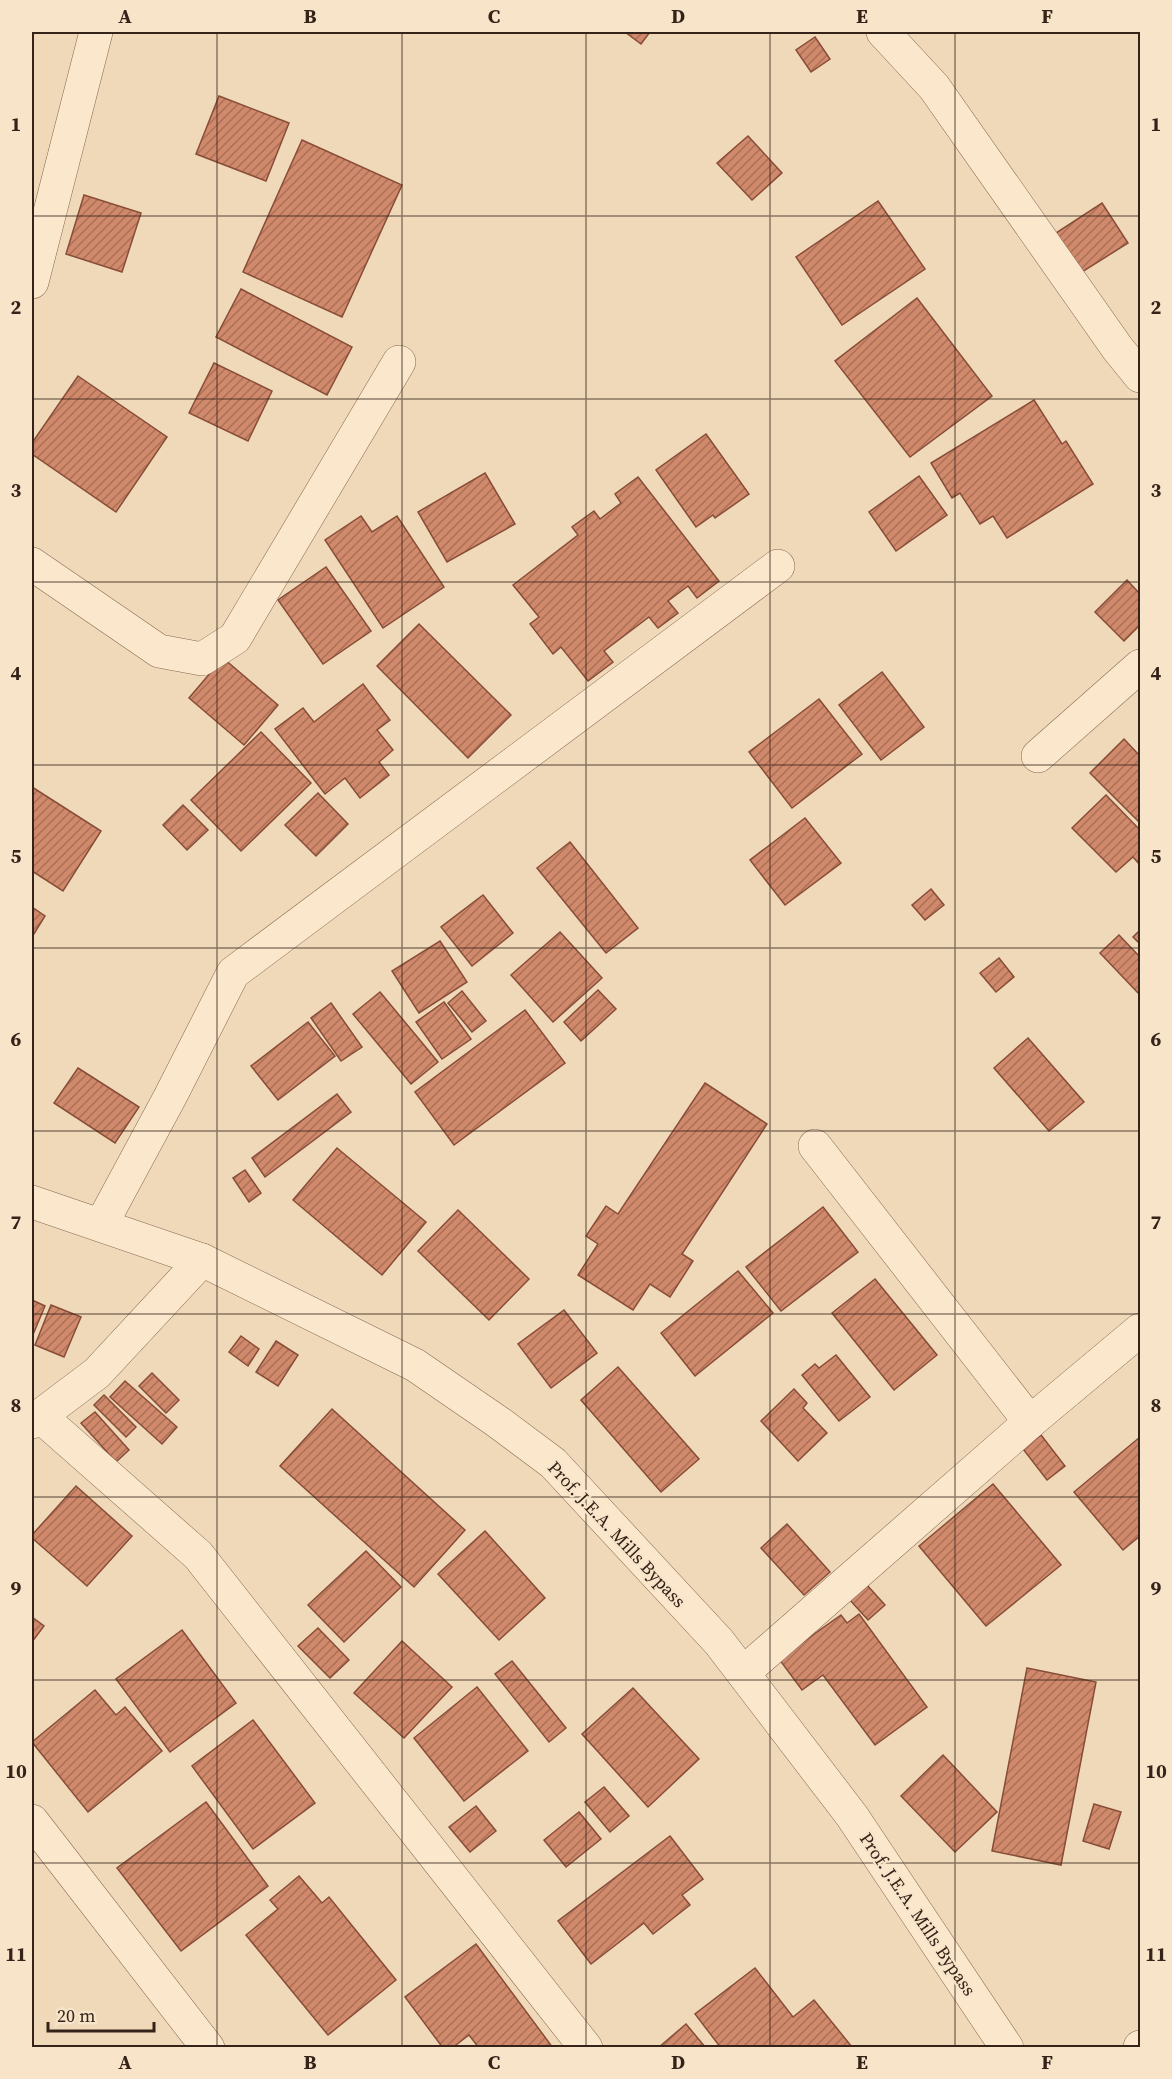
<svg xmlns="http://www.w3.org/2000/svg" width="1172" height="2079" font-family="'Source Serif 4',serif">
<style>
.building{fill:url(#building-hatch);stroke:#884d37;stroke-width:1.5}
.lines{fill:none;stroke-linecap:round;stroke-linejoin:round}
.minor-casing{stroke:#876853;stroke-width:34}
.tertiary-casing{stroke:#876853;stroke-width:34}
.minor{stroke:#fbe7cc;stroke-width:33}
.tertiary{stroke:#fbe7cc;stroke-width:33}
.grid{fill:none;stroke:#352319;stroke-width:1.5;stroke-opacity:0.55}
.labels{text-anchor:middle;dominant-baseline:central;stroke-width:4.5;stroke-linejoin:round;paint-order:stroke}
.street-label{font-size:18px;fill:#352319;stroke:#f7e4c9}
.neatline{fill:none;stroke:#352319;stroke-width:2}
.grid-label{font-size:20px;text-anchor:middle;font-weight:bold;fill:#352319}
</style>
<defs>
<pattern id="building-hatch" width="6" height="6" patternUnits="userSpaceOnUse" patternTransform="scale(1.5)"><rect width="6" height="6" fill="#d1896c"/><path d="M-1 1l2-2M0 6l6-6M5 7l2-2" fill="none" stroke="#aa7058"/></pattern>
</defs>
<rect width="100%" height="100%" fill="#f0d9b9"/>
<g class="building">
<polygon points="625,32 650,32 641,44"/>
<polygon points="815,37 830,59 811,72 796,50"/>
<polygon points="219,96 289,123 266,181 196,154"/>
<polygon points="748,136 782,173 752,200 717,163"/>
<polygon points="302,140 402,185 342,317 243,272"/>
<polygon points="84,195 141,213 122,272 66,254"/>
<polygon points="878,201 925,269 842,325 796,257"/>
<polygon points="1102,203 1128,243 1082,272 1056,233"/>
<polygon points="241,289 352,347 327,395 216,337"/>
<polygon points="917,298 992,396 910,457 835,361"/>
<polygon points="214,363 272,391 248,441 189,413"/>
<polygon points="78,376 167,437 116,512 32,454 32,443"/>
<polygon points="1034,400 1062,444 1066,441 1093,484 1007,538 993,516 980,524 960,493 952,498 931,463"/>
<polygon points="706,434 749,494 715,518 713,515 696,527 656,470"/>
<polygon points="485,473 515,524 447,562 418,512"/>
<polygon points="919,476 947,515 896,551 869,512"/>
<polygon points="638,477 719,581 697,598 688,586 668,601 678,613 658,628 649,617 604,651 613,662 588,681 561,647 553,654 530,624 539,617 513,585 578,535 572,527 594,511 600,519 621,503 615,494"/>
<polygon points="361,516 372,532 397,516 444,587 383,628 325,540"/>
<polygon points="326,567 371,631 323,664 278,600"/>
<polygon points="1127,580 1140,594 1140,625 1124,641 1095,612"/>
<polygon points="419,624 511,715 468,758 377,666"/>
<polygon points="223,658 278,705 244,745 189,698"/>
<polygon points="882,672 924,727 881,760 839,705"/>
<polygon points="363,684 390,720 377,730 393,750 379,762 389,775 360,798 345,778 325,794 275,729 303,708 314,722"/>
<polygon points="819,699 862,754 792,808 749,752"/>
<polygon points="261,732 311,783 241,851 191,800"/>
<polygon points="1124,739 1140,756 1140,823 1090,773"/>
<polygon points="32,787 101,831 63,891 32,871"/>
<polygon points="318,793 348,824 316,856 285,825"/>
<polygon points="1106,795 1140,830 1140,865 1133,857 1116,872 1072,828"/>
<polygon points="183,805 208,830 187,850 163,825"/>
<polygon points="805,818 841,863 785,905 750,860"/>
<polygon points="570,842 638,928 606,953 537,868"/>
<polygon points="931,889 944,905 925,920 912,905"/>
<polygon points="483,895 513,933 472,966 441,927"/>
<polygon points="32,907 45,916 32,937"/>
<polygon points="1140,930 1140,944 1133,937"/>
<polygon points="560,932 602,978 553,1022 511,975"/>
<polygon points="1119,935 1140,957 1140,992 1139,994 1100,953"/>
<polygon points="440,941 467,982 419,1013 392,971"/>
<polygon points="999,958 1014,977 996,992 980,973"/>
<polygon points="598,990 616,1009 581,1041 564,1022"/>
<polygon points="462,991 486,1021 472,1032 448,1003"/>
<polygon points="380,992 438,1062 411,1084 353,1014"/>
<polygon points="444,1002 471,1039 442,1059 416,1022"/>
<polygon points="331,1003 362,1047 341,1061 311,1018"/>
<polygon points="525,1010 565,1063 454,1145 415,1092"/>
<polygon points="308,1022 335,1056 278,1100 251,1066"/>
<polygon points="1028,1038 1084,1102 1049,1131 994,1068"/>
<polygon points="78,1068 139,1107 115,1143 54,1103"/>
<polygon points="705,1083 767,1124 682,1254 693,1261 670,1297 650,1284 633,1310 578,1275 598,1244 586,1236 606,1206 618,1214"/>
<polygon points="337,1094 351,1112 265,1177 252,1158"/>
<polygon points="337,1148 426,1222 382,1275 293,1200"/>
<polygon points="245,1170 261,1193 249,1202 233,1178"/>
<polygon points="823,1207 858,1252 781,1311 746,1267"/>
<polygon points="458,1210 529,1279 489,1320 418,1251"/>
<polygon points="738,1271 773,1313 695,1376 661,1333"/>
<polygon points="875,1279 937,1355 894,1390 832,1313"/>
<polygon points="32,1300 45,1306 32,1337"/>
<polygon points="51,1305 81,1317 64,1357 35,1345"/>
<polygon points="564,1310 597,1353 551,1388 518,1344"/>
<polygon points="241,1336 259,1349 248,1366 229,1352"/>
<polygon points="276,1341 298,1355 278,1386 256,1372"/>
<polygon points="836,1355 870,1397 839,1421 802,1375 815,1364 819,1368"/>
<polygon points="618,1367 699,1459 661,1492 581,1400"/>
<polygon points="152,1373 179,1400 166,1413 139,1386"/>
<polygon points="125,1381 177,1427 162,1444 110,1397"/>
<polygon points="794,1389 807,1403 803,1408 827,1433 798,1461 761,1421"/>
<polygon points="104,1395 136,1427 126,1437 94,1405"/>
<polygon points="332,1409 465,1530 414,1587 280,1466"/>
<polygon points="95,1412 129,1450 116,1462 81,1423"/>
<polygon points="1041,1435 1065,1466 1047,1480 1023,1449"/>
<polygon points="1140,1437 1140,1536 1123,1550 1074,1492"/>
<polygon points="993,1484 1061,1565 986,1626 919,1546"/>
<polygon points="76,1486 132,1536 87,1586 32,1538 32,1535"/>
<polygon points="787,1524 830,1572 804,1595 761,1548"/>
<polygon points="485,1531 545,1598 499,1640 438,1574"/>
<polygon points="366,1551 401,1587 344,1642 308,1605"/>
<polygon points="866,1584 885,1605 868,1620 849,1599"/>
<polygon points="859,1614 927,1707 875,1745 823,1675 802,1690 779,1659 841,1615 847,1623"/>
<polygon points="32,1617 44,1626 32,1642"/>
<polygon points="318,1628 349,1660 330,1678 298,1646"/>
<polygon points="182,1630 236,1703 170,1752 116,1679"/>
<polygon points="402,1641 452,1687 404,1738 354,1693"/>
<polygon points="512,1661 566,1728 549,1742 495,1674"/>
<polygon points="1027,1668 1096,1682 1061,1865 992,1851"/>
<polygon points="477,1687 528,1751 464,1801 414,1738"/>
<polygon points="633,1688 699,1759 648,1807 582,1734"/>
<polygon points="95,1690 116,1715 125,1707 162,1751 88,1812 32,1742"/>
<polygon points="253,1720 315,1803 253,1849 192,1766"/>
<polygon points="943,1755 997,1812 955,1852 901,1796"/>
<polygon points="604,1787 629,1816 610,1832 585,1802"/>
<polygon points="206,1802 268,1886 181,1951 117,1868"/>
<polygon points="1094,1804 1121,1812 1109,1849 1083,1841"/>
<polygon points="476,1806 496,1831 470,1852 449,1827"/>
<polygon points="579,1812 601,1839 566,1867 544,1840"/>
<polygon points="670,1836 703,1879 682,1895 690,1905 653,1934 644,1923 591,1964 558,1921"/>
<polygon points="299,1876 322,1903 329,1897 396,1980 328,2035 246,1935 278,1909 270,1900"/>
<polygon points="476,1944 553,2048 479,2048 469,2035 452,2048 443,2048 405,1997"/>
<polygon points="755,1968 793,2017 814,2000 852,2047 721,2048 695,2014"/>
<polygon points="686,2024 706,2048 658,2048"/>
</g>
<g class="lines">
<defs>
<g id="minor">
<polyline points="883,32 934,87 1118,349 1140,376"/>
<polyline points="32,282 96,32"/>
<polyline points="32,564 159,651 202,659 235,638 399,362"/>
<polyline points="1038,756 1140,666"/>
<polyline points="815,1146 1030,1422"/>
<polyline points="101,1225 170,1097 233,973 778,566"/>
<polyline points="40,1416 198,1555 586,2048"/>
<polyline points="32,1422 97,1373 202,1260"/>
<polyline points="743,1673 1030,1422 1140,1330"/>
<polyline points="32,1821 208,2048"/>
</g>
<g id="tertiary">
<polyline points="32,1202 202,1260 415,1365 498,1422 553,1463 719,1642 852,1816 1007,2048"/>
<polyline points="1140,2048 1140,2047"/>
</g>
</defs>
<use href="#minor" class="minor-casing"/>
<use href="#tertiary" class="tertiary-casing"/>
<use href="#minor" class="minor"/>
<use href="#tertiary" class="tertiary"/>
</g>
<path class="grid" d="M 217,32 L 217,2048M 402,32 L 402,2048M 586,32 L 586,2048M 770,32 L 770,2048M 955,32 L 955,2048M 32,216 L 1140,216M 32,399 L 1140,399M 32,582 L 1140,582M 32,765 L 1140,765M 32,948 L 1140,948M 32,1131 L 1140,1131M 32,1314 L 1140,1314M 32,1497 L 1140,1497M 32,1680 L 1140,1680M 32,1863 L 1140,1863"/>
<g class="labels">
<g class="street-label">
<text transform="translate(617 1534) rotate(47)">Prof. J.E.A. Mills Bypass</text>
<text transform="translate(918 1914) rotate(56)">Prof. J.E.A. Mills Bypass</text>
</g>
</g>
<rect width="1172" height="2079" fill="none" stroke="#f7e4c9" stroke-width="66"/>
<path d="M48 2022v9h106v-9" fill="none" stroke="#352319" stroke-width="3"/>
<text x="57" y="2022" font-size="18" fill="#352319" stroke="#f7e4c9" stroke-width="4.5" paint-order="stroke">20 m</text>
<rect x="33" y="33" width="1106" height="2013" class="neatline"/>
<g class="grid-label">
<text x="125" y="23">A</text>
<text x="310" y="23">B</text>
<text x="494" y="23">C</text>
<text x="678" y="23">D</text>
<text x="862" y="23">E</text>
<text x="1047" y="23">F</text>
<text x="16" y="131">1</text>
<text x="1156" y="131">1</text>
<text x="16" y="314">2</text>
<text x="1156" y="314">2</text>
<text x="16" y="497">3</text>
<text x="1156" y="497">3</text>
<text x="16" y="680">4</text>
<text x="1156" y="680">4</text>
<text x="16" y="863">5</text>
<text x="1156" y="863">5</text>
<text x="16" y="1046">6</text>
<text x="1156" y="1046">6</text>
<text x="16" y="1229">7</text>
<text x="1156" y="1229">7</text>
<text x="16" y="1412">8</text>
<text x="1156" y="1412">8</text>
<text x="16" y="1595">9</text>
<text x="1156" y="1595">9</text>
<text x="16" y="1778">10</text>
<text x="1156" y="1778">10</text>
<text x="16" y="1961">11</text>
<text x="1156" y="1961">11</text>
<text x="125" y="2069">A</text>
<text x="310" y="2069">B</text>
<text x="494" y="2069">C</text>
<text x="678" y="2069">D</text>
<text x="862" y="2069">E</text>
<text x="1047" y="2069">F</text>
</g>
</svg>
